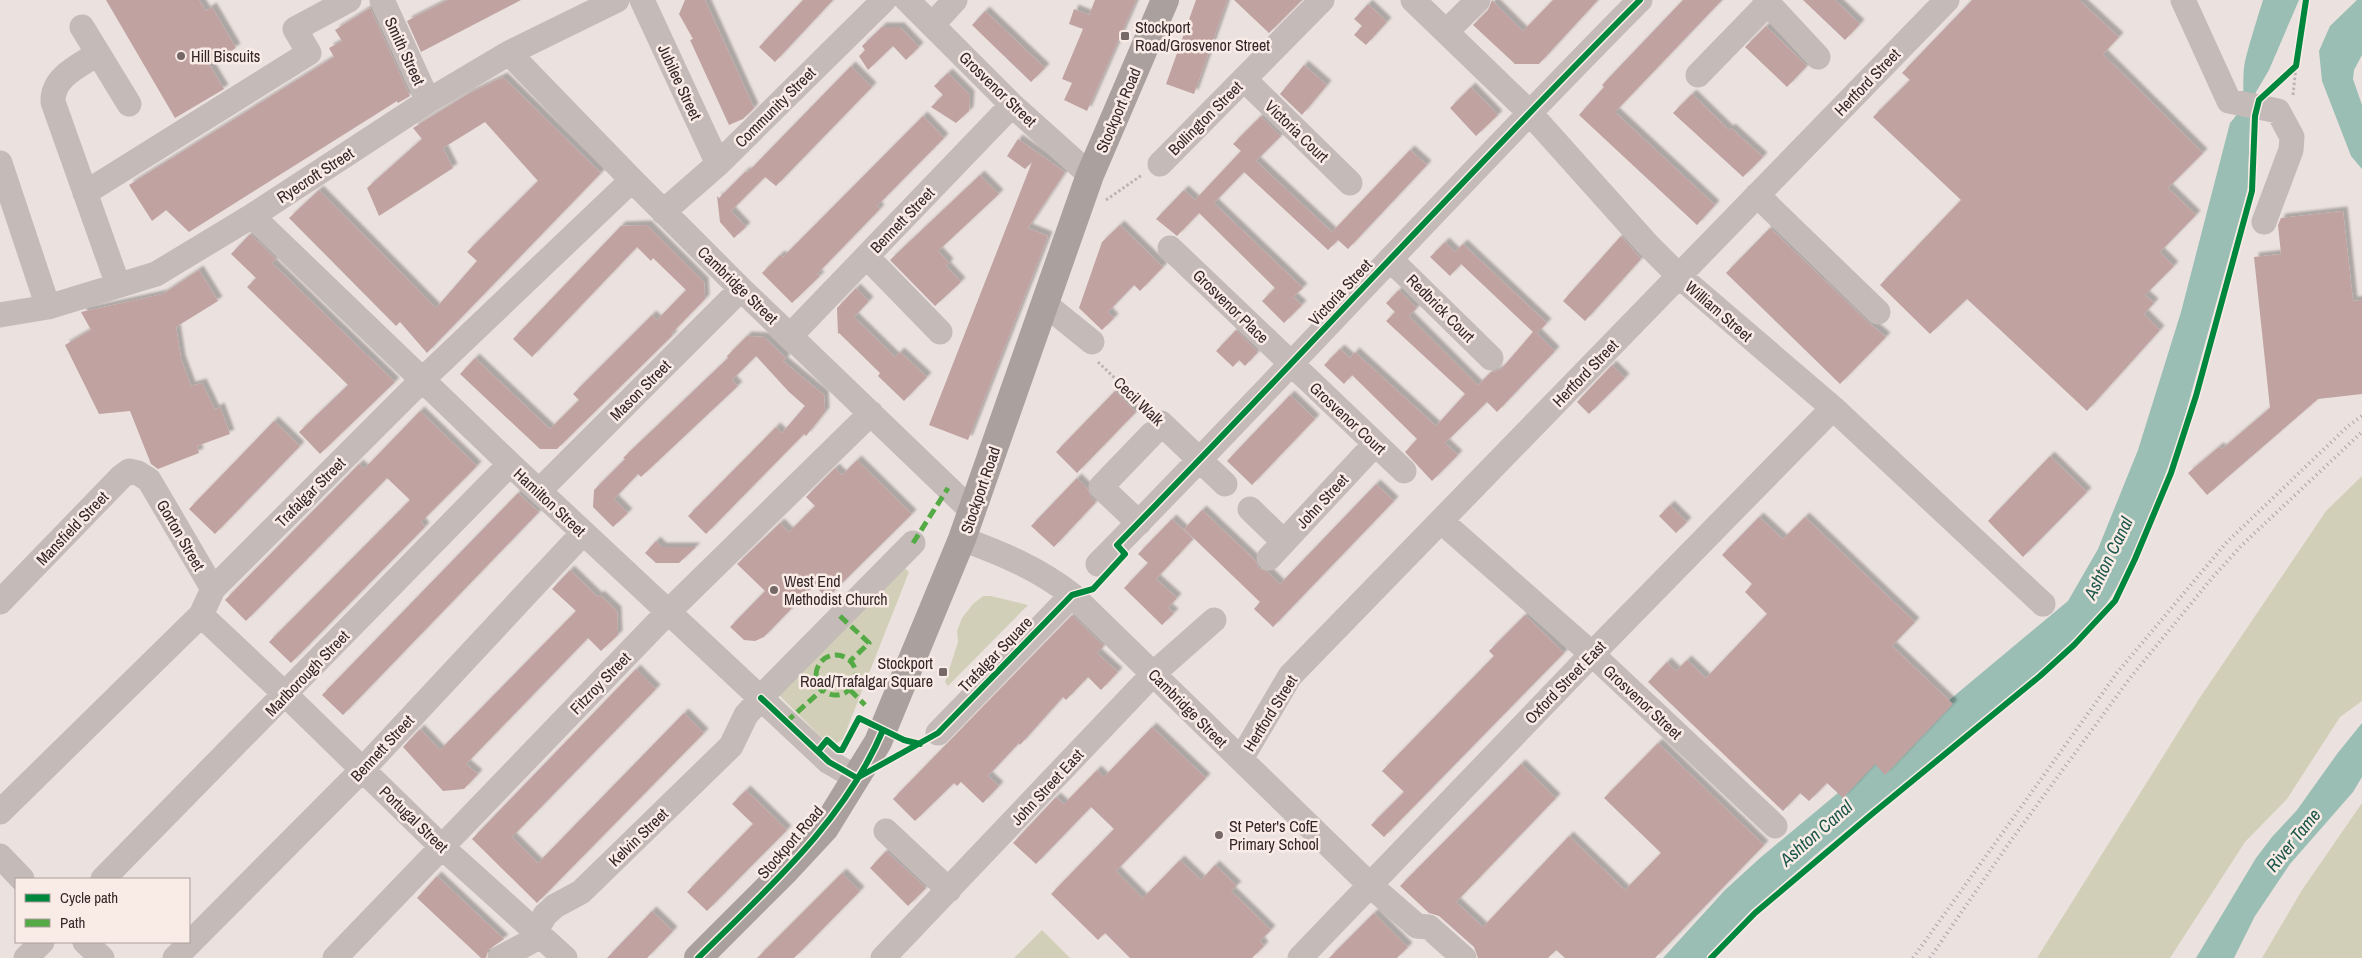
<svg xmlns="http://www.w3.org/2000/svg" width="2362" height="958" viewBox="0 0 2362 958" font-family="'Archivo Narrow',sans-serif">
	<defs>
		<filter id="shadow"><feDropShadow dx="4.5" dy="-4.5" stdDeviation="1" flood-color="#0004"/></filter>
	</defs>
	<rect width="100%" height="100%" fill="#ebe2df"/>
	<path fill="#d2cfb8" d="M2362 476V701L2340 717 2287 799 2245 842 2170 958H2037L2199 699 2326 511Z
		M902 566 909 572 843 739 831 747 777 693Z
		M983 596H991L1028 605 948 686 945 682 958 642 957 631 962 618 973 604Z
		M2362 803V958H2262L2302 890Z
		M1042 930 1070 958H1014Z"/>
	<path fill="#9abeb4" d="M2263 0H2299L2269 70 2256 92 2250 116 2248 188 2178 441 2141 537 2125 574 2105 606 2075 638 2033 677 1821 850 1751 911 1707 958H1663L1725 890 1760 858 2068 601 2098 549 2138 450 2181 312 2230 123C2251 101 2239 83 2246 57 2251 38 2257 19 2263 0Z
		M2357 0H2362V55L2354 70 2353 79 2362 105V169L2351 156 2322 81 2319 51 2330 26Z
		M2362 723V777L2353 792 2290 864 2255 916 2234 958H2196L2256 858 2272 837 2297 810 2337 754Z"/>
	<path fill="#c0a2a1" filter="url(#shadow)" d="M106 0H199L206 11 212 7 236 48 209 64 224 89 175 118Z
		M448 0H521L421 52 407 21Z
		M685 0H705L754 108 743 119 729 125 690 40 693 39 679 14Z
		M803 0H833L775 62 759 47Z
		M1095 0H1136L1087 111 1064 100 1072 83 1062 79 1083 29 1069 24 1074 9 1089 15Z
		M1196 0H1227L1194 94 1166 84Z
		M1234 0H1302L1269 33Z
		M1492 0 1523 31 1553 0H1598L1539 64H1515L1473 25 1488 10Z
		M1683 0H1722L1615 112 1715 205 1697 225 1579 115 1604 87 1602 85Z
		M1803 0H1835L1860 24 1845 40Z
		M1972 0H2079L2119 37 2103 54 2203 153 2168 188 2196 215 2160 252 2174 266 2145 295 2154 303 2144 314 2160 330 2087 411 1967 299 1930 334 1880 285 1961 200 1873 117 1910 80 1902 73Z
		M1368 4 1387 22 1366 45 1354 35 1362 26 1354 19Z
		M370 8 410 96 398 103 397 101 189 232 166 210 152 221 129 185 334 57 329 48 342 41 335 30Z
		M985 11 1045 68 1031 82 972 25Z
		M1766 26 1807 66 1787 87 1745 47Z
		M882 27H900L919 47 906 60 893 46 868 70 859 56 865 50 862 46Z
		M1304 65 1327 85 1302 115 1280 94Z
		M851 66 872 87 776 186 765 177 731 211 746 227 734 238 720 222 717 196 719 198 746 171 747 173Z
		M948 73 970 95 969 111 956 123 931 107 943 95 934 86Z
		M503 77 601 173 427 353 400 322 396 326 289 218 319 190 436 308 477 261 467 252 538 181 485 122 443 148 453 168 379 216 367 188 422 139 413 128 468 94Z
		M1471 87 1498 115 1476 136 1450 108Z
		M1692 94 1729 130 1731 128 1763 157 1743 177 1673 113Z
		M923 116 944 138 877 206 880 209 817 274 820 276 792 303 762 273 780 255 783 257Z
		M1261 116 1281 136 1256 161 1332 232 1410 150 1427 165 1348 249 1338 240 1328 250 1244 172 1214 203 1303 288 1293 297 1302 305 1284 323 1262 301 1275 288 1199 213 1177 236 1156 219 1184 190 1195 200 1241 151 1233 144Z
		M1018 139 1065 172 1028 228 1048 236 968 440 929 425 1032 162 1025 169 1007 156Z
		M980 175 999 194 938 251 949 263 946 266 961 282 935 306 890 260Z
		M2343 211 2353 301 2362 300V394L2318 399 2207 495 2188 473 2219 447 2222 449 2270 408 2254 257 2281 254 2278 225 2281 218Z
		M647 225 704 282 705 299 671 334 673 335 557 449H540L460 374 475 358 550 429 579 400 573 394 652 315 657 320 686 290 653 258 651 261 637 247 532 357 513 339 621 226Z
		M1120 225 1163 267 1140 291 1134 285 1108 312 1114 318 1102 330 1079 308 1102 242Z
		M1770 228 1868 322 1886 337 1840 384 1726 273Z
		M250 234 276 259 272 263 395 382 320 454 299 432 348 385 247 287 256 278 231 254Z
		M1621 236 1641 259 1585 321 1563 301Z
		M1445 242 1455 252 1463 244 1547 323 1537 333 1555 351 1497 412 1487 402 1445 443 1458 455 1432 481 1405 452 1417 439 1352 375 1344 384 1324 365 1340 349 1350 358 1355 352 1436 426 1465 394 1386 321 1395 312 1386 303 1399 290 1417 308 1409 316 1478 385 1491 372H1495L1502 368 1533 332 1461 264 1450 276 1430 257Z
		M199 270 218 301 176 327 181 359 191 386 202 383 215 410 220 407 230 434 197 446 199 453 158 469 151 464 130 411 99 414 65 345 91 330 81 312 163 294Z
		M856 288 869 301 854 317 895 357 900 352 927 377 904 401 878 376 880 373 839 333 838 334 837 308Z
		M1236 330 1258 352 1245 366 1239 360 1233 367 1216 351Z
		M747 336 764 337 786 358 783 361 824 395 825 412 806 436 804 434 706 534 688 516 776 427 782 433 805 406 789 392 756 356 732 380 738 386 641 477 638 474 614 499 628 513 613 527 593 507 594 490 625 459 623 458 728 358 727 356Z
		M1612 365 1625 378 1589 414 1577 402Z
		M1115 391 1136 412 1077 473 1056 452Z
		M1290 395 1315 419 1252 485 1227 461Z
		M420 411 477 466 421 522 425 527 291 663 269 642 410 500 387 478 246 621 225 600 359 464 364 469Z
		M274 421 300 446 215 534 189 509Z
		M2050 456 2087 492 2023 557 1988 521Z
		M857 460 912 514 827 598 814 585 764 637 755 641 744 640 730 627 765 591 737 564 780 523 789 532 815 506 806 497 835 468 842 475Z
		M1077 478 1087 488 1091 497 1096 502 1054 547 1031 526Z
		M1376 484 1394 501 1273 627 1254 609 1260 602 1184 529 1202 510 1255 560 1259 568 1268 572 1280 584Z
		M518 493 539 512 343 715 322 695Z
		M1670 505 1687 522 1676 533 1659 516Z
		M1759 517 1783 539 1805 517 1915 622 1892 646 1953 704 1885 775 1875 764 1843 798 1827 783 1809 801 1800 793 1783 811 1648 682 1667 662 1676 671 1687 660 1706 678 1767 614 1745 592 1752 584 1722 555Z
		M1172 519 1193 539 1156 579 1177 598 1168 608 1174 613 1162 625 1124 588 1148 563 1138 554Z
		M656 541 662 547H696L679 563H656L645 553Z
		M570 570 598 597 600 595 617 611 618 635 601 651 588 638 466 764 478 774 464 789 443 791 403 747 420 729 440 750 576 611 552 589Z
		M1072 615 1104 646 1097 653 1118 672 1101 690 1088 677 1066 700 1063 697 1020 745 1019 743 988 776 999 786 983 803 961 782 957 786 954 783 915 821 893 799Z
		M1525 615 1564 653 1384 837 1371 825 1404 792 1382 771 1494 656 1489 651Z
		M636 669 656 689 512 837 538 863 684 713 704 733 537 903 472 839Z
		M1152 727 1206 778 1116 871 1143 898 1180 860 1201 880 1215 865 1237 886 1231 891 1271 930 1260 941 1264 946 1252 958H1130L1105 933 1098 940 1051 894 1114 829 1091 807 1036 864 1013 843 1056 797 1064 804 1097 770 1104 777Z
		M1658 743 1764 845 1655 958H1565L1556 950 1548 958H1478L1474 947 1439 916 1429 913 1400 886 1521 764 1556 798 1456 902 1483 927 1569 836 1625 890 1661 853 1604 798Z
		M746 790 787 830 707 911 687 892 753 824 732 804Z
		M886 851 926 888 908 906 870 868Z
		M842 873 860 891 809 943 794 958H757Z
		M437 876 504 939 488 950 486 958H481L417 898Z
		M652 911 673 931 647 958H607Z
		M1374 913 1408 947 1397 958H1329Z"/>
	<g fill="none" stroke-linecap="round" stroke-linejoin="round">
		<path stroke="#bdb3b1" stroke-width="3" stroke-dasharray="2.5 2.5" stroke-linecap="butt" d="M2293 95 2296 66
			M1106 200 1142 175
			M1098 362 1146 408"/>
		<path stroke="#c4bab8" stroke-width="25" d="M382 0 428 101
			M642 0 718 164
			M907 0 1012 105 1090 175
			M1413 0 1529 112 1648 245 1679 276 1833 408 2043 604
			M1765 0 1818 57
			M2183 0 2229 101 2278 111 2292 137 2291 150 2264 222
			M933 24 955 0
			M82 27 129 104
			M1446 32 1478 0
			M509 53 632 180 741 289 972 511
			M97 54C79 66 52 77 53 102L118 285
			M1698 75 1768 3
			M1244 79 1350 183
			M0 163 48 307
			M1160 164 1322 0
			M85 193 309 53 295 29 349 0
			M1757 195 1878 312
			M663 212 718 164 884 0
			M252 216 510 464 829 762 857 778
			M1170 248 1404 471
			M867 257 940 332
			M1390 259 1491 358
			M1045 304 1092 342
			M0 315 48 307 156 274 252 216 428 101 509 53 617 0
			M791 335 1012 105
			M1161 423 1225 484
			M539 491 741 289
			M1250 509 1284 542
			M1441 521 1592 654 1775 826
			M1139 523 1101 487 1152 434
			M962 539C1001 553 1039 569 1072 595L1371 886 1417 926 1429 927 1464 958
			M1269 558 1375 444
			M1098 564C1282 378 1456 185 1640 0
			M0 602 121 477 129 471 138 473 149 480 213 589
			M201 615 286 695 442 847 565 958
			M938 733 1072 595
			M1241 759 1290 676 1947 0
			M0 812 201 615 213 589 423 379 632 180
			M886 831 949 890
			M0 856 22 879
			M103 879 510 464
			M85 942 102 958
			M26 958 42 942
			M175 958 363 769 583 533
			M335 958 669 611 871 413
			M500 958 530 942 545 915 555 906 581 892 731 746 746 715 769 689 913 543
			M883 958 1154 673 1214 620
			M1300 958 1592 654 1833 408"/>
		<path stroke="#aaa19e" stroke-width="28" d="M698 958 786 870 825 828 878 742 962 539 1090 175 1165 0"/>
		<path stroke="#aca4a3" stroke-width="4" stroke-dasharray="1 4" stroke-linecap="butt" d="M1913 958 2117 673 2226 543 2347 427 2362 416
			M1930 958 2007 846 2130 678 2212 578 2241 546 2362 432"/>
		<path stroke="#54aa44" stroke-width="5" stroke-dasharray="10 5" stroke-linecap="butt" d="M913 543 948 488
			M840 616 869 643 850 661
			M816 675a20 20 0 1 1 40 0a20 20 0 1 1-40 0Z
			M850 690 865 705
			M786 722 823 689"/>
		<g stroke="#f9ebe6" stroke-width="9">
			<path id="cycleway" d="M761 698 829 762 857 778
				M818 751 827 740 838 750H842L859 718 904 740 920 744
				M857 778 938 733 1072 595 1093 589 1125 554 1117 545C1293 365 1462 179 1640 0
				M698 958C767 889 844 822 883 730
				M1711 958 1755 913 1872 814 2040 676 2074 645 2115 601 2135 559 2171 473 2196 396 2252 191 2255 116 2259 100 2296 66 2306 0"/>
		</g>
		<use href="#cycleway" stroke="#00873e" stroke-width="6"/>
	</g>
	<g fill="#756867" stroke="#f9ebe6" stroke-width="2">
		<rect x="1120" y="31" width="10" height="10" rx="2.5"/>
		<circle cx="181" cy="56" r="5"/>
		<circle cx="774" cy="590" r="5"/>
		<rect x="938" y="667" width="10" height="10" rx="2.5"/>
		<circle cx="1219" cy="835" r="5"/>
	</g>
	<g text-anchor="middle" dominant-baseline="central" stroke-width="5" stroke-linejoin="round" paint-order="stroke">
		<g font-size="16" fill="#352727" stroke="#f9ebe6" text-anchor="start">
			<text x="1135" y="27">Stockport<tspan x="1135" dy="18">Road/Grosvenor Street</tspan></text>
			<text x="191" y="56">Hill Biscuits</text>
			<text x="784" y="581">West End<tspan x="784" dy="18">Methodist Church</tspan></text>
			<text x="933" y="663" text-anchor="end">Stockport<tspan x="933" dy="18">Road/Trafalgar Square</tspan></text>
			<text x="1229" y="826">St Peter's CofE<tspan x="1229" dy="18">Primary School</tspan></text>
		</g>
		<g font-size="16" fill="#352727" stroke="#f9ebe6">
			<text transform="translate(405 51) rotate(65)">Smith Street</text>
			<text transform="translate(680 82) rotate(65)">Jubilee Street</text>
			<text transform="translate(1867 82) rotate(-46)">Hertford Street</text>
			<text transform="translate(998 89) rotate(44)">Grosvenor Street</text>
			<text transform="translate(775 107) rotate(-45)">Community Street</text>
			<text transform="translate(1118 110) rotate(-67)">Stockport Road</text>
			<text transform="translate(1205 118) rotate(-45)">Bollington Street</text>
			<text transform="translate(1297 131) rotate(44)">Victoria Court</text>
			<text transform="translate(315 175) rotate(-33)">Ryecroft Street</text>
			<text transform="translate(902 220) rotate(-46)">Bennett Street</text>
			<text transform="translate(738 285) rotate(44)">Cambridge Street</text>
			<text transform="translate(1340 292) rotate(-47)">Victoria Street</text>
			<text transform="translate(1231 306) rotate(44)">Grosvenor Place</text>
			<text transform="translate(1441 308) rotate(45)">Redbrick Court</text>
			<text transform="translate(1719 311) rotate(41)">William Street</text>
			<text transform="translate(1585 373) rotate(-46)">Hertford Street</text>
			<text transform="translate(640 390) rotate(-45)">Mason Street</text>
			<text transform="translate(1139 401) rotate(44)">Cecil Walk</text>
			<text transform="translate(1348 418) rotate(43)">Grosvenor Court</text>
			<text transform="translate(980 490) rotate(-71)">Stockport Road</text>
			<text transform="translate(310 492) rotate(-45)">Trafalgar Street</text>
			<text transform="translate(1322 501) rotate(-47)">John Street</text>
			<text transform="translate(550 502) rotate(43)">Hamilton Street</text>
			<text transform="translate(72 528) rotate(-46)">Mansfield Street</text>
			<text transform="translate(181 535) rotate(60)">Gorton Street</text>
			<text transform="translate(995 654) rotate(-46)">Trafalgar Square</text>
			<text transform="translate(307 673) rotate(-46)">Marlborough Street</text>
			<text transform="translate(1565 682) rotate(-46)">Oxford Street East</text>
			<text transform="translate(600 683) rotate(-46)">Fitzroy Street</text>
			<text transform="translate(1643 702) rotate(43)">Grosvenor Street</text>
			<text transform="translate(1188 708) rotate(45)">Cambridge Street</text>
			<text transform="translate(1270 713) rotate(-58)">Hertford Street</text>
			<text transform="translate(382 748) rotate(-47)">Bennett Street</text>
			<text transform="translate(1047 787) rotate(-47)">John Street East</text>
			<text transform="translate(414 819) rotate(44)">Portugal Street</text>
			<text transform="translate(638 837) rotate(-44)">Kelvin Street</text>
			<text transform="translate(790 842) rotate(-49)">Stockport Road</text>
		</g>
		<g font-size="18" font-style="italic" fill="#1c574b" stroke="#f9ebe6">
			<text transform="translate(2108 558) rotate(-64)">Ashton Canal</text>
			<text transform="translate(1816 833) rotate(-41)">Ashton Canal</text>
			<text transform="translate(2293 840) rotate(-51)">River Tame</text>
		</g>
	</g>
	<rect x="15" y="878" width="175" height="65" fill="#f9ebe6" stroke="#ab9d9a"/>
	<rect x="25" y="894" width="25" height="8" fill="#00873e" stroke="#ab9d9a"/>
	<text x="60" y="903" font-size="15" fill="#352727">Cycle path</text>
	<rect x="25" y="919" width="25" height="8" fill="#54aa44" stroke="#ab9d9a"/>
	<text x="60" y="928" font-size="15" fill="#352727">Path</text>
</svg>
